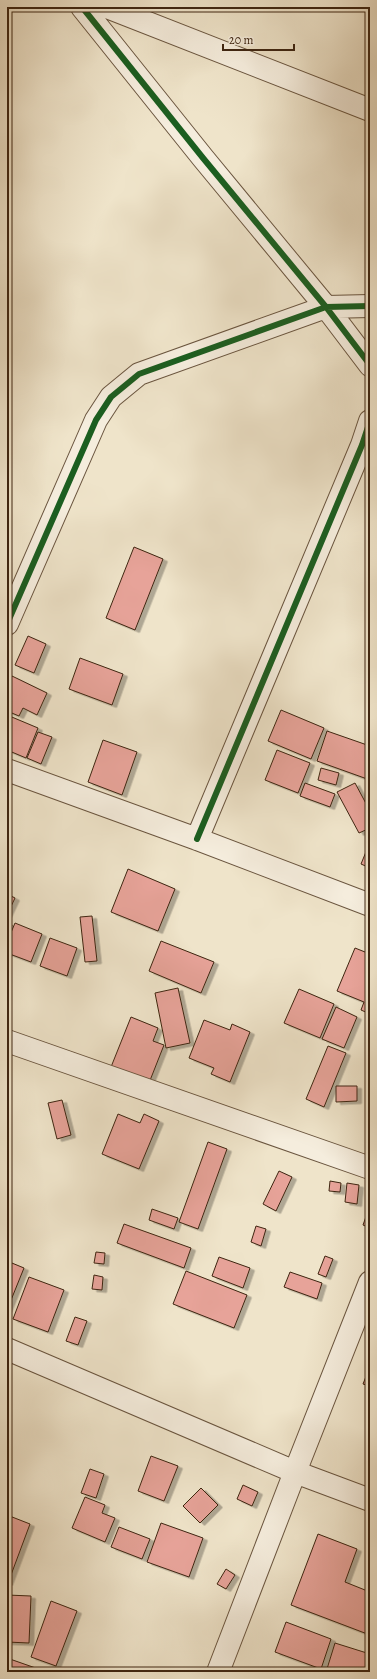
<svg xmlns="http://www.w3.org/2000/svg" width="377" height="1679" viewBox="0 0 377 1679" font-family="Alegreya,serif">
	<defs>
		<filter id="shadow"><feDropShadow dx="4.5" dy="2.5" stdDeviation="0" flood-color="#0004"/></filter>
	</defs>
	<rect width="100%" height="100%" fill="#efe4ca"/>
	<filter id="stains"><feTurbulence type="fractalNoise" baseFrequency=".005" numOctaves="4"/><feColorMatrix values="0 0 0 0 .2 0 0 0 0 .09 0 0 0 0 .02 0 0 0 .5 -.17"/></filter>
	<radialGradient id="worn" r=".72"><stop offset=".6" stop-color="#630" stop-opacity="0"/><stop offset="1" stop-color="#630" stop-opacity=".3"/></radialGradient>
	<path fill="#e7a399" stroke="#3e2511" filter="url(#shadow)" d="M134 547 163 559 135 630 106 618Z
		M28 636 46 644 34 673 15 665Z
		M80 658 123 674 112 705 69 689Z
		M12 676 47 693 37 715 23 708 19 716 7 711V687Z
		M281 710 324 728 311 759 268 741Z
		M7 715 38 728 26 758 7 750Z
		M327 731 370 746V780L317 761Z
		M38 732 52 737 41 764 27 758Z
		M103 740 137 752 122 795 88 782Z
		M277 750 310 763 298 793 265 780Z
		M321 768 339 773 336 785 318 780Z
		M305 783 335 794 330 807 300 796Z
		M355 783 370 811V828L359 833 337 792Z
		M370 842V868L361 864Z
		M128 869 175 889 158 931 111 912Z
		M7 894 15 898 7 915Z
		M92 916 97 961 85 962 80 917Z
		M7 923 12 925 7 937Z
		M15 923 42 934 31 962 7 953V942Z
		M50 938 77 948 67 976 40 966Z
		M161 941 214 962 201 993 149 971Z
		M355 948 370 954V1014L361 1010 364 1002 337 991Z
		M178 988 190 1043 166 1048 155 993Z
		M299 989 334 1004 320 1038 284 1023Z
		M336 1007 357 1017 344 1048 322 1039Z
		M131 1017 158 1028 153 1041 164 1045 149 1083 111 1067Z
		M204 1020 230 1030 232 1024 250 1032 230 1082 211 1074 214 1068 189 1058Z
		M328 1046 346 1053 324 1107 306 1099Z
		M336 1086H357V1101L336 1102Z
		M62 1100 71 1135 57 1139 48 1103Z
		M118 1114 140 1123 144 1114 159 1121 139 1169 102 1154Z
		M208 1142 227 1149 198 1229 179 1222Z
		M279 1171 292 1177 276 1211 263 1204Z
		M330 1181 341 1183 340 1192 329 1191Z
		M347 1183 359 1185 357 1204 345 1202Z
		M152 1209 178 1218 174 1229 149 1220Z
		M368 1211 370 1212V1228L363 1225Z
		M124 1224 191 1248 184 1268 117 1243Z
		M256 1226 266 1229 261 1246 251 1242Z
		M96 1252 105 1253 104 1264 94 1263Z
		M325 1256 333 1259 326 1277 318 1274Z
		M219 1257 250 1268 243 1288 212 1276Z
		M7 1261 24 1268 7 1310Z
		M186 1271 247 1295 234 1328 173 1304Z
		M290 1272 322 1283 317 1299 284 1287Z
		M94 1275 103 1277 102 1290 92 1289Z
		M29 1277 64 1290 48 1332 13 1319Z
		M75 1317 87 1321 78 1345 66 1341Z
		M367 1374 370 1375 369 1386 363 1384Z
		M151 1456 178 1466 164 1501 138 1491Z
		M90 1469 104 1474 96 1498 81 1493Z
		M243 1485 258 1492 252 1506 237 1499Z
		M201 1488 218 1505 200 1523 183 1506Z
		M85 1497 105 1505 102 1513 115 1518 105 1542 72 1528Z
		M7 1515 30 1524 8 1583 7 1582Z
		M161 1523 203 1538 189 1577 147 1562Z
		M119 1527 150 1539 142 1559 111 1547Z
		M318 1534 357 1549 345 1582 370 1592V1635L291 1605Z
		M226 1569 235 1575 226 1589 217 1584Z
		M7 1595 31 1596 29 1643 7 1642Z
		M51 1601 77 1611 56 1666 31 1657Z
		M286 1622 331 1639 321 1669 275 1652Z
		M335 1643 370 1654 365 1672H326Z
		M7 1658 47 1672H7Z"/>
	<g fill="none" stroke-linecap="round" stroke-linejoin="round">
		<g stroke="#6a553f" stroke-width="24">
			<path id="minor" d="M82 7 203 158 326 307 370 306
				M107 7 370 110
				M7 624 96 420 111 397 139 374 326 307 370 365
				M7 770 197 839 370 905
				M197 839 362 445 370 421
				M7 1041 370 1168
				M7 1349 295 1472 370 1500
				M218 1672 295 1472 370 1282"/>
		</g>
		<use href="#minor" stroke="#f5eddd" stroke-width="22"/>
		<g stroke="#f5eddd" stroke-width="8">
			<path id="cycleway" d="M82 7 203 158 326 307 370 306
				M7 624 96 420 111 397 139 374 326 307 370 365
				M197 839 362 445 370 421"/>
		</g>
		<use href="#cycleway" stroke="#1b5e20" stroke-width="6"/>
	</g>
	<rect width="377" height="1679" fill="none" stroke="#efe4ca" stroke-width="24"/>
	<rect x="8" y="8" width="361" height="1663" fill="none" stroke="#3e2511" stroke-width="2"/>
	<rect x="12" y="12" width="353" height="1655" fill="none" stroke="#3e2511"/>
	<path d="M223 44v6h71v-6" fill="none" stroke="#3e2511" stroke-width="2"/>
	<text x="229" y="44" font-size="12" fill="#3e2511" stroke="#f5eddd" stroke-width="3" paint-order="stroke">20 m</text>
	<rect width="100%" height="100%" filter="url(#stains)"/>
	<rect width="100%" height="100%" fill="url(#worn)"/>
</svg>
